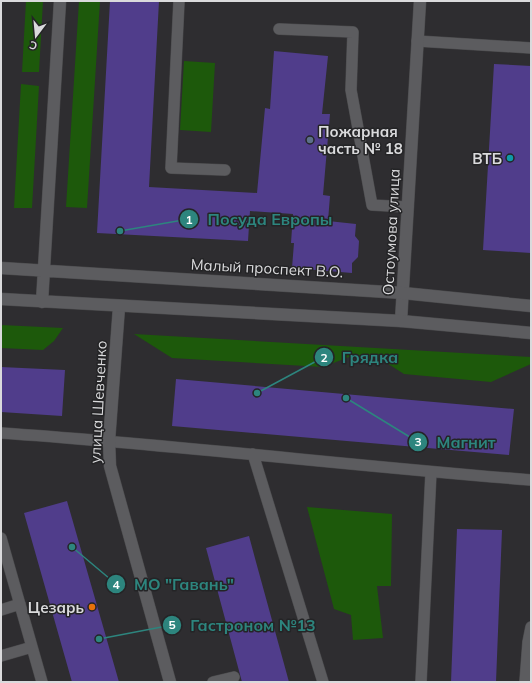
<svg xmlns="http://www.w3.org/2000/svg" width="532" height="683" viewBox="0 0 532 683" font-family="Mulish,sans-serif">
	<rect width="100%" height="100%" fill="#2e2d30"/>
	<path fill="#1d590b" d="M26 1H43L39 72H22Z
		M79 1H100L87 208 66 207Z
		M184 61 215 63 211 132 180 130Z
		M21 84 39 86 32 208H14Z
		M1 325 63 328 54 341 43 350 1 348Z
		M134 334 531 357V364L491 382 404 374 382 360 349 357 323 367 172 358Z
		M307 507 392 514 391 586H377L383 638 353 640 351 615 334 609Z"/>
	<path fill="#503d8b" d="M110 1H159L149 187 257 193 265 108 270 109 274 51 328 56 322 114H330L323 195 330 196 328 221 356 224 355 236 359 241 358 257 352 263V273L292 268 294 243H291L293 214 250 211 248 241 97 233Z
		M494 64 531 66V253L483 250Z
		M1 367 65 370 62 416 1 412Z
		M176 379 514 409 509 455 172 426Z
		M67 501 119 682H72L70 675 24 513Z
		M457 529 502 530 496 682H451Z
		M249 536 256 562 289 682H242L206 548Z"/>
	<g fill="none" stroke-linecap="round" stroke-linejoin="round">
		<g stroke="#49494b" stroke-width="12">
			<path id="lane" d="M179 1 171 168 225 170
				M279 29 353 32 351 90 372 205 408 207
				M417 41 531 48
				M1 433C178 445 354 466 531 480
				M253 454 323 682
				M1 538 42 682
				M1 610 20 604
				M1 656 32 647
				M213 682 234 677
				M421 682 431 472
				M525 682 528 642 531 627"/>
		</g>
		<g stroke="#49494b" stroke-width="13">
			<path id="street" d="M119 307 109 441 110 466 170 682
				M401 321 420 1"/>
		</g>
		<g stroke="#49494b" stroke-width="13">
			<path id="secondary" d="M1 268 403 293 531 306
				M1 299 401 321 531 333
				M42 302 60 1"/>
		</g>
		<use href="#lane" stroke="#5c5c5f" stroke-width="11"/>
		<use href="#street" stroke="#5c5c5f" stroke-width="12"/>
		<use href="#secondary" stroke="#5c5c5f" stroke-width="12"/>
	</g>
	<circle fill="#5c6f8a" stroke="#242426" stroke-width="1.5" cx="310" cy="140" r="4"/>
	<circle fill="#0f9aa8" stroke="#242426" stroke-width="1.5" cx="510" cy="158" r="4"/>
	<circle fill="#e8710a" stroke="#242426" stroke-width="1.5" cx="92" cy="607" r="4"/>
	<g text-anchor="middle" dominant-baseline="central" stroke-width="3" stroke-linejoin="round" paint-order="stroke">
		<g font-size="15" font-weight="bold" fill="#dadadc" stroke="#242426" text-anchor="end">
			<text x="318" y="131" text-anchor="start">Пожарная<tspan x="318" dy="17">часть № 18</tspan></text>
			<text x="502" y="158">ВТБ</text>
			<text x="84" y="607">Цезарь</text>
		</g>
		<g font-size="15" fill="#dadadc" stroke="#242426">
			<text transform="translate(391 232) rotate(-87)">Остоумова улица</text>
			<text transform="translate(267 268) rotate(3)">Малый проспект В.О.</text>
			<text transform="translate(98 402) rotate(-87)">улица Шевченко</text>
		</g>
	</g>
	<path fill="none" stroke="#2d857e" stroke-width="1.5" d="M120 231L189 219M257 393L324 357M346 398L418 442M72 547L116 584M99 639L172 625"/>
	<g fill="#2d857e" stroke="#242426" stroke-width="1.5">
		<circle cx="120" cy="231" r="4"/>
		<circle cx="257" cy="393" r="4"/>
		<circle cx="346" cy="398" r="4"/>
		<circle cx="72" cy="547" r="4"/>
		<circle cx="99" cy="639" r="4"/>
		<circle cx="189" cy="219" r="10"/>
		<circle cx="324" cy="357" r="10"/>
		<circle cx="418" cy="442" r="10"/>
		<circle cx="116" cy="584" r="10"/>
		<circle cx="172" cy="625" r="10"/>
	</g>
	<g font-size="12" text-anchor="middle" font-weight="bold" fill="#fff">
		<text x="189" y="224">1</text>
		<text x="324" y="362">2</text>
		<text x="418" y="446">3</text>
		<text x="116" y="589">4</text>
		<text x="172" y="629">5</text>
	</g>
	<g font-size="16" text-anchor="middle" font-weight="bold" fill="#2d857e" stroke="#242426" stroke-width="3" stroke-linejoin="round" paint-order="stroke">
		<text x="270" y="225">Посуда Европы</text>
		<text x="370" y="363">Грядка</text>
		<text x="466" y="448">Магнит</text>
		<text x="184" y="590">МО "Гавань"</text>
		<text x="253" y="631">Гастроном №13</text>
	</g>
	<rect width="532" height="683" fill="none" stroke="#dadadc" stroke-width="4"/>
	<g transform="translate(36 36) rotate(196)" stroke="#242426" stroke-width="3" paint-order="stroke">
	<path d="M0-3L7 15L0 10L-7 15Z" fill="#dadadc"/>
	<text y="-6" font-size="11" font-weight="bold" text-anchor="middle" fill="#dadadc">С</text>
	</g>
</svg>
